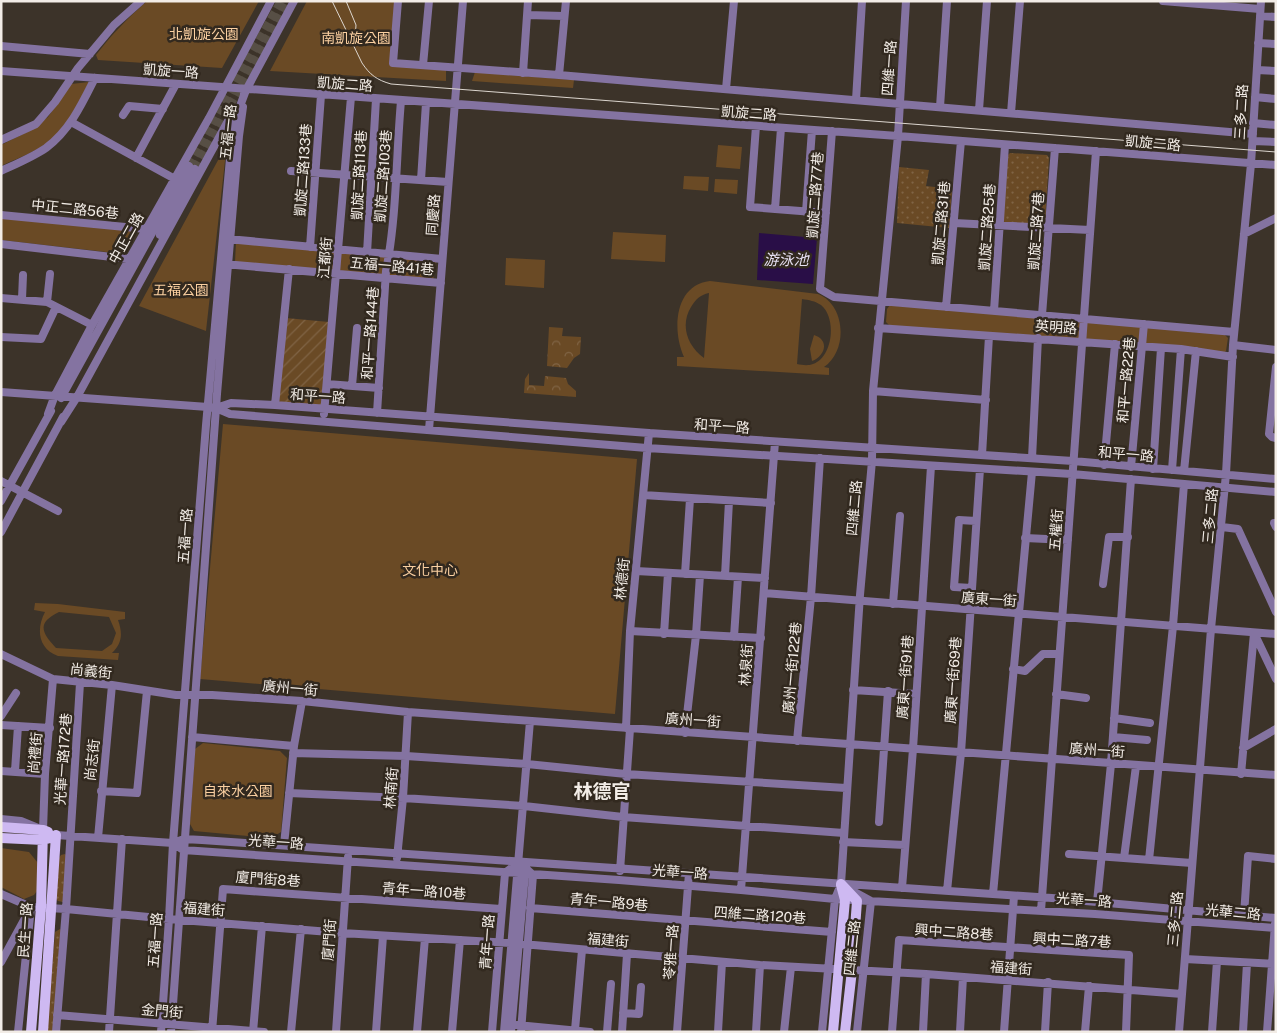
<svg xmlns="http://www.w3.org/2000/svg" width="1277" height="1033" viewBox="0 0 1277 1033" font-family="'Public Sans','Noto Sans TC',sans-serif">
	<defs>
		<pattern id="grass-dots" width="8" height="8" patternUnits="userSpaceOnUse" patternTransform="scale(1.25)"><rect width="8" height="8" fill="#6a4a25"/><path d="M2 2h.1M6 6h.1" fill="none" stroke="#806445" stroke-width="1.8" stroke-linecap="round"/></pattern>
		<pattern id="forest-crowns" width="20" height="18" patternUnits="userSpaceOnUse" patternTransform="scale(1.25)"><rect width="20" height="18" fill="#6a4a25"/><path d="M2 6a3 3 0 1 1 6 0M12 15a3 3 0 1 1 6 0" fill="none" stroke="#806445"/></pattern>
		<pattern id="garden-furrows" width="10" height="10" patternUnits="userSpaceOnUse" patternTransform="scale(1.25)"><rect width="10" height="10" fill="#6a4a25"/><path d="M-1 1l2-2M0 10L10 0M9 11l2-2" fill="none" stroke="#806445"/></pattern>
	</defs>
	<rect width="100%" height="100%" fill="#3c3329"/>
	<path fill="url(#grass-dots)" d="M1010 153 1047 155 1049 158 1045 222 1041 224 1005 223 1003 220 1007 156Z
		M899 167 929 170 926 186 952 189 949 228 897 223Z
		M65 854 67 856 63 902 58 901 56 899 59 858 61 855Z
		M60 929 62 931 53 1032H46L55 935V932Z"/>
	<path fill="url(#forest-crowns)" d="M549 327 563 328 562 336 581 337 580 354 574 358 567 368 547 366Z
		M529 373V385L544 386 545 376 566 378 568 384 576 391V397L524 393 525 379Z"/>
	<path fill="#6a4a25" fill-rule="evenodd" d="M147 1H259L222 68 98 60 96 55C111 35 128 18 147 1Z
		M307 1H398L391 66 446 70V81L270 71Z
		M475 72 574 80 573 88 472 81Z
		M89 82C78 104 66 131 44 145 31 154 15 159 1 166V145L27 132 48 117 71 84Z
		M718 145 742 147 740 169 716 167Z
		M223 151 226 152 206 331 139 306Z
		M684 176 709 177 708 191 683 189Z
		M715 179 738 180 737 194 714 192Z
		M1 216 135 230 124 254 1 240Z
		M613 232 666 235 665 262 611 259Z
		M236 242 436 260 433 281 235 262Z
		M506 258 545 260 544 288 505 285Z
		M710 281 818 294C846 305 848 351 824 367L829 368V375L677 366V357H684C672 331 674 285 710 281ZM709 293 704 358C687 346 680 325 691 307 696 299 700 295 709 293ZM802 299C809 300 815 301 821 305 837 318 833 357 813 364 808 366 802 365 797 364Z
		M890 305 1224 334 1228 338 1226 351 1222 354 890 326 886 322 887 309Z
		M814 335C830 340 825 356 812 361L810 349Z
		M223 424 637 459 615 714 200 679Z
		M35 603 58 604 125 612V619L118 620C123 634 122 643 112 653H119L118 660 58 656C38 649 36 629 45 612L34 610ZM59 612 109 617 116 633 112 644 102 651 56 648C42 633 36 623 59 612Z
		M203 743 280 751 287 758 281 832 271 838 194 831 190 824 195 749Z
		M1 848 29 852 38 863 37 891 34 895 24 899 1 887Z"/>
	<path fill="url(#garden-furrows)" d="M286 318 329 322 322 406 277 402Z"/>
	<path fill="#290e47" d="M759 233 817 238 813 284 757 280Z"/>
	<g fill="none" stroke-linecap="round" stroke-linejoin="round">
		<path stroke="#574f45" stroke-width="8" stroke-dasharray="8 4" stroke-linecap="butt" d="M189 166 281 1
			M195 169 288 1"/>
		<path stroke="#8473a1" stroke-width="8" d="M398 1 393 63 559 75 1253 134
			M1163 1 1260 9
			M527 15 564 16
			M1260 16 1276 17
			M1258 43 1276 44
			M1 46 90 54
			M423 65 429 1
			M1257 70 1276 71
			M1 71 898 136 1276 165
			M523 73 528 1
			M559 75 566 1
			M726 89 734 1
			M244 94 294 1
			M1255 97 1276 99
			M856 100 862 1
			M940 107 947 1
			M979 110 987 1
			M1011 113 1020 1
			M123 115 129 106 163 109
			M71 122 175 179
			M1253 123 1276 125
			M756 126 750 207 826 213
			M832 131 820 289 834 297 1234 332
			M1 140 36 124 55 102 78 68 114 25 141 1
			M1253 141 1276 142
			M136 158 176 84
			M1 171C16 164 33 157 46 148 70 130 82 104 95 78
			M291 171 448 182
			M421 180 426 103
			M775 209 781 128
			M806 212 812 130
			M1 215 146 229
			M954 223 1090 230
			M1244 234 1276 218
			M160 235 195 169
			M228 239 442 259
			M1 244 129 259
			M310 247 321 95
			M367 253 376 99
			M224 264 441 283
			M1 298 47 302 92 325
			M22 299 23 275
			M47 302 50 274
			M946 307 961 141
			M994 311 1005 145
			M1042 315 1055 148
			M878 328 1181 349 1233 357
			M1 337 41 339 56 307
			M1233 345 1276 350
			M1276 367 1269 434 1272 437 1276 438
			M327 384 379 388
			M352 386 357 328
			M873 391 986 400
			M1 392 208 407 216 408 230 414 647 448 1072 474 1276 492
			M61 398 189 166
			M275 405 289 269
			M216 408 231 403 275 405 649 433 1073 461 1276 479
			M377 413 386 271C397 215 396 157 401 101
			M48 414 55 395 92 325 209 118 271 1
			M324 414 351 97
			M61 422 77 397 234 110
			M429 430 463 1
			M982 455 989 336
			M1032 458 1038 338
			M1104 465 1115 344
			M1131 467 1144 324
			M1153 469 1161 348
			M1172 470 1181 349
			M1184 471 1196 351
			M1 481 58 511
			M643 495 771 503
			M1 501 51 411
			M1276 523H1274L1276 527
			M1222 527 1238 529 1276 612
			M1 532 63 417
			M1025 538 1068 540
			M636 571 765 578
			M685 574 690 499
			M725 576 729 501
			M1103 584 1109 537H1128
			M972 588 954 587 959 520 976 521
			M764 593 1276 634
			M893 604 900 516
			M630 631 761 638
			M664 634 668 573
			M1255 635 1276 679
			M734 637 738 577
			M1 654 53 679 112 685 176 695H212L302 701 408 712 1276 775
			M1013 669 1025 671 1043 654H1059
			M853 690 916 694
			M1056 694 1086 698
			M1 716 16 693
			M1114 718 1150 723
			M1 725 50 728
			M626 728 630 631 649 433
			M685 733 696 635 700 575
			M192 737 294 746
			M1113 737 1147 740
			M797 741 811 597 820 458
			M1243 748 1276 729
			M293 753 406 756 527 764 626 774 846 788
			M1 771 45 774
			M15 771 18 726
			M1241 774 1254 633
			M101 791 137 793 147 691
			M289 793 403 798 524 806 623 817 844 833
			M1 819 21 821 43 830 45 774 53 679
			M879 822 888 691
			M56 835 173 843 184 839 202 840 1052 898 1276 918
			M98 838 112 685
			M843 842 905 845
			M173 843 183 850 619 880 741 890 835 899 1095 914 1276 928
			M284 845 294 746 302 701
			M1069 854 1192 863
			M397 858 403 798 408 712
			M1124 858 1136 766
			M1149 860 1173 626 1184 484
			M519 862 533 875 521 1032
			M620 871 630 729
			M902 888 913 749 931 466
			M849 889 871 901 857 1032
			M741 890 775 442
			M947 891 961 753 980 469
			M1 894 31 907 66 909 169 919 342 933 511 943 760 965 926 974 1182 994
			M993 894 1032 472
			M1097 902 1111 764 1131 479
			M530 908 832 932
			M1041 911 1096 151
			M1244 915 1248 856 1276 859
			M1185 959 1275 964
			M1 962 29 911
			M623 1013 639 1014 641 987
			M57 1015 264 1032
			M517 1025 590 1032
			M575 1030 582 950
			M18 1032 31 907
			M56 1032 66 909 80 683
			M109 1032 122 839
			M161 1032 169 919 173 843 206 425 233 125 246 90
			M171 1032 217 394 239 136 243 107
			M212 1032 223 889 501 909
			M253 1032 262 926
			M291 1032 301 929
			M336 1032 348 857
			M376 1032 383 936
			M417 1032 425 938
			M452 1032 460 940
			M492 1032 505 873 519 862
			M504 1032 530 721
			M511 1032 525 874 523 870
			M607 1032 611 984
			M622 1032 627 954
			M677 1032 689 873
			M718 1032 722 962
			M756 1032 760 965
			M784 1032 791 967
			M822 1032 835 899 841 884 860 595 872 461 873 391 898 136 906 1
			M892 1032 899 940 1129 955 1126 1032
			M923 1032 926 974
			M960 1032 963 977
			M1004 1032 1014 896
			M1045 1032 1048 982
			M1085 1032 1089 986
			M1179 1032 1211 629 1226 474 1233 345 1251 164 1261 1
			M1212 1032 1217 961
			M1243 1032 1247 963
			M1267 1032 1275 924"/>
		<path stroke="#ceb9f2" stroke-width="10" d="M1 827 43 830 48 832
			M1 838 43 840 50 838
			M841 884 857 901 852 970 845 1032
			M31 1032 41 907 43 830
			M43 1032 56 835
			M833 1032 845 900 841 885"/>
		<path stroke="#dcd6cf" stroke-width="1" d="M332 1 362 63C370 75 377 80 391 84L1276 152
			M346 1 356 25 355 41"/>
	</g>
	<g text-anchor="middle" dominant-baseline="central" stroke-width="5" stroke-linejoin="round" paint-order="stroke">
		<g font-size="14" fill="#fbd0a1" stroke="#32291f">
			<text x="204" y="34">北凱旋公園</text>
			<text x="356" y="38">南凱旋公園</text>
			<text x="181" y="290">五福公園</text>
			<text x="430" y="570">文化中心</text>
			<text x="238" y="791">自來水公園</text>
		</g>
		<g font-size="14" fill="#f2ece6" stroke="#32291f">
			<text transform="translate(889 68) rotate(-86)">四維一路</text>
			<text transform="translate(171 71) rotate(4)">凱旋一路</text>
			<text transform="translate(345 84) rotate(4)">凱旋二路</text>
			<text transform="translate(1241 112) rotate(-87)">三多二路</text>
			<text transform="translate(749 113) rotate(4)">凱旋二路</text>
			<text transform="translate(228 132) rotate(-84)">五福一路</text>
			<text transform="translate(1153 143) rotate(5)">凱旋二路</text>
			<text transform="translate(303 170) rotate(-86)">凱旋二路133巷</text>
			<text transform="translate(359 175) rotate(-87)">凱旋二路113巷</text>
			<text transform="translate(383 176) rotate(-86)">凱旋二路103巷</text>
			<text transform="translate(815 195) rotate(-86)">凱旋二路77巷</text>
			<text transform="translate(75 209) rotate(6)">中正二路56巷</text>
			<text transform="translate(433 215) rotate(-86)">同慶路</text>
			<text transform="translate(941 223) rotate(-85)">凱旋二路31巷</text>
			<text transform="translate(987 227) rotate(-86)">凱旋二路25巷</text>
			<text transform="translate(1036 231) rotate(-86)">凱旋二路7巷</text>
			<text transform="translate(126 238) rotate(-61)">中正二路</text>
			<text transform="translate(325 258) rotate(-85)">江都街</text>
			<text transform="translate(392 266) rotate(5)">五福一路41巷</text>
			<text transform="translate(1056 327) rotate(4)">英明路</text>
			<text transform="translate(370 333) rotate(-86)">和平一路144巷</text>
			<text transform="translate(1126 380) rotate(-85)">和平一路22巷</text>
			<text transform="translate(318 396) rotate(4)">和平一路</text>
			<text transform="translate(722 426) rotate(4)">和平一路</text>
			<text transform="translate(1126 454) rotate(5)">和平一路</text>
			<text transform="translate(854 508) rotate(-85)">四維二路</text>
			<text transform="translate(1210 516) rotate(-85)">三多二路</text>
			<text transform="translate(1056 530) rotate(-86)">五權街</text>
			<text transform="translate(185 536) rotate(-86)">五福一路</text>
			<text transform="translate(622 579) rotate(-84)">林德街</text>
			<text transform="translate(989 599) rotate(4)">廣東一街</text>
			<text transform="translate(746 665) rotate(-86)">林泉街</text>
			<text transform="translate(792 668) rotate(-85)">廣州一街122巷</text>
			<text transform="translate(91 671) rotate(6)">尚義街</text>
			<text transform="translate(905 677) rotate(-86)">廣東一街91巷</text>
			<text transform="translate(953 680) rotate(-86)">廣東一街69巷</text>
			<text transform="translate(290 688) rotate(5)">廣州一街</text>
			<text transform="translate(693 720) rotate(4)">廣州一街</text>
			<text transform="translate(1097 750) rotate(4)">廣州一街</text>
			<text transform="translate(35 753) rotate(-85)">尚禮街</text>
			<text transform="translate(63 759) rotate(-86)">光華一路172巷</text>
			<text transform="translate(92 760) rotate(-84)">尚志街</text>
			<text transform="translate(391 788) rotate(-85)">林南街</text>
			<text transform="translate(276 842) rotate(4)">光華一路</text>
			<text transform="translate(680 872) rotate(4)">光華一路</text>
			<text transform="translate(268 879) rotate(4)">廈門街8巷</text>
			<text transform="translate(424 891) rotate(4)">青年一路10巷</text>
			<text transform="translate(1084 900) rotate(4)">光華一路</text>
			<text transform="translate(609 902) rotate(5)">青年一路9巷</text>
			<text transform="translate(204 909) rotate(4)">福建街</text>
			<text transform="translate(1233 912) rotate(5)">光華二路</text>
			<text transform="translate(760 915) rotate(4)">四維二路120巷</text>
			<text transform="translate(1175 919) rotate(-85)">三多二路</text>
			<text transform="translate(25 930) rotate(-86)">民生一路</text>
			<text transform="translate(954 932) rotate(4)">興中二路8巷</text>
			<text transform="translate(155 940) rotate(-86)">五福一路</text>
			<text transform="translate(329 940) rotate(-86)">廈門街</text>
			<text transform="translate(608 940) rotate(5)">福建街</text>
			<text transform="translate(1072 940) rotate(3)">興中二路7巷</text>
			<text transform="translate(487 942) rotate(-86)">青年一路</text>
			<text transform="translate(852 948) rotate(-84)">四維二路</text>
			<text transform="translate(671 952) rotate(-86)">苓雅一路</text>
			<text transform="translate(1011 968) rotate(4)">福建街</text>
			<text transform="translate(162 1011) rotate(5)">金門街</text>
		</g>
		<g font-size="15" font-style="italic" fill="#e7e0f3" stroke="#32291f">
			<text x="786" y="259">游泳池</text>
		</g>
		<g font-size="19" font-weight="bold" fill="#f2ece6" stroke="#32291f">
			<text x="602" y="791">林德官</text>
		</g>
	</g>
	<rect width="1277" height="1033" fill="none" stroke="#f2ece6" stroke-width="5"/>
</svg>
